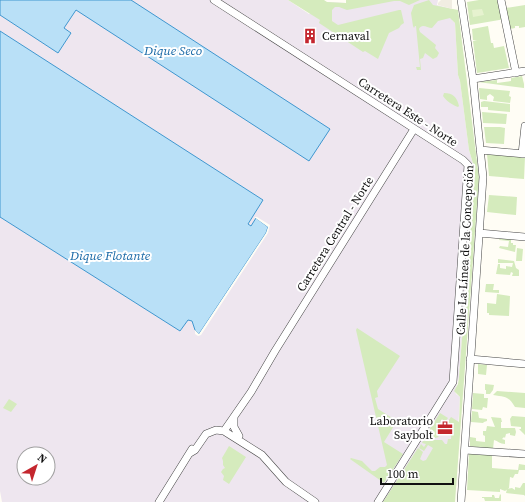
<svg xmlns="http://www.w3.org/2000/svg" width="525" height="502" viewBox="0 0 525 502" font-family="'Source Serif 4',serif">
	<rect width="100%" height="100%" fill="#fffdf5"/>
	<path fill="#eee6ef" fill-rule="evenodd" d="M72 0H288L309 14 327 2 346 3V0H438L437 5 452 9V20L455 23 458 75 460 81 469 150 475 170 459 377 455 391 456 394 460 397 457 446 403 502H2L0 491V217L180 331 188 320 192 321 195 330 256 219 251 226 248 224 263 200 0 31V15L58 53 71 33 64 28 76 10ZM24 454H48V478H24Z"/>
	<path fill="#d5ebbd" d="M288 0H324L327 2 346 3V0H420L409 5 400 1H394L347 10 339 7H335L332 10V21L338 25 399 10H401L404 23 401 25 399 28 389 33 378 59 365 51 363 52 319 23 320 20Z
		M429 0 433 5 458 10 479 178 455 502H383L418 448 423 452 420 459 423 461 426 460 433 448 428 445 424 451 419 448 421 444 424 447 426 444 422 443 425 436 432 440H442L445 444H447L448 439H451L452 425 446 424 451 417 459 422 460 397 454 391 458 384 459 377 475 170 469 150 460 81 458 75 455 23 450 18 438 21 432 28C427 28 422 23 419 29L420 32 436 45 435 48 439 53 437 57 433 59 425 53 423 58 420 59 421 70H417L416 67H420L416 26H415L414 28 413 26 411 13 414 5Z
		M479 0H501L505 19 470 25 467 2Z
		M525 5V27L519 28V26H515V28L510 29 506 8Z
		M488 26 491 43H493L494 48 504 46 509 68 477 73 473 41 477 40H473L472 29Z
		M522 76 524 84V88L478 82 497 80V83L511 81V78Z
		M479 88 510 91 509 96 511 97 510 103 493 101 494 97 490 94 487 96V100L480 99Z
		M444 93C453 93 457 97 459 106L458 107C453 105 446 101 443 96Z
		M484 101 510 104V112L488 110V107H481V102Z
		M482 112 507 114 506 124 483 123Z
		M484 127H500L505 128 504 144 486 143Z
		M487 154 525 157 524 179 489 176Z
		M489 195 517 197 516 215 487 212Z
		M500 238 511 239V243H513V245H516L515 252 499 248 500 246 508 247 509 241 499 240Z
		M517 248 523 249 522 261H516Z
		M498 259 514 261 516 268 519 270V276H512L513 273 511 272 510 275 496 274 498 264H500V268L506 269V266L512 267 513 263H498Z
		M486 284H494L493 290H499V293L485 292Z
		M497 294 510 296 509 316 489 315V313H487V303L496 304Z
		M357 328 400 356 377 391 378 397 375 398 378 409 397 421 384 442 403 454 384 483 350 459 351 458 362 461 372 471H375L380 467H385L387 465 356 330Z
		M478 364 487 365 486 375 478 374Z
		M485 384 494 385 493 390 490 394H486V390H485Z
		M497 391 525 393V408L515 407C508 396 506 397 493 395Z
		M473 393 484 394V398H488L487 408 483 407 482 410 472 409Z
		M9 399 17 404 11 412 3 408Z
		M472 411 478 412 479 418 487 419V421L484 422 483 423 471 422Z
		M440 413 448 418 445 422 442 419 438 425 439 426 436 431 438 432 437 435 439 437 435 438 427 433Z
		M512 416 525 417V435L519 429H521V427L511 426 510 419Z
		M491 417 501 418 502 422H501V428H515L516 432 515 436 510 435V433L506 434 505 438 504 437 502 439 505 440V444C500 444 498 441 494 440L493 449 470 446V437L476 438V441L485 442V436L483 435V431H486L487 426 495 427Z
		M229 446 246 457 229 484 223 480 224 476 221 472 223 469 225 468 223 465V461L222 458Z
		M469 454 492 455V468L518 470 519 464 525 465V470H519L518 474H515L513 478 510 477 509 488 505 491 500 489V492L467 490Z
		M523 483H525V496L524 495 506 493 507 489 512 488 515 490V487L520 488Z
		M500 494 501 495V501H485L484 498H482V497H492V495H494L495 498H499Z"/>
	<path fill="#e6f2cf" d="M482 9 484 15 473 17 472 10Z"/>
	<path fill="#f1ede2" d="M441 0H452V9L438 5V3Z"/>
	<path fill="#b9e0f7" stroke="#3f96cf" d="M0 0H131L330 129 309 161 76 10 64 28 71 33 58 53 0 15Z
		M0 31 263 200 248 224 251 226 256 218 268 227 266 233 199 334 195 330 192 321 188 320 180 331 0 217Z"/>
	<path fill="#fffdf5" d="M254 217H257L270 225 268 233 201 335 198 336 195 334V330L199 334 266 233 268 227Z"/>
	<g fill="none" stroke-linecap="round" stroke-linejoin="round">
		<g stroke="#444" stroke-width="8">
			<path id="minor" d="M214 0 463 160 468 165 453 382 378 502
				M501 0 516 73
				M473 79 525 71
				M480 150 525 154
				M522 154 525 126
				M479 233 525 237
				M470 359 525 364
				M234 418V427L239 436
				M224 431 251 392 275 351 414 129
				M465 450 525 454
				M190 453 195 450 206 434 216 430 224 431 262 455 286 482 315 502
				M159 502 192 449
				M461 502 483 177 473 79 461 0"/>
		</g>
		<use href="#minor" stroke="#fff" stroke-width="7"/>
	</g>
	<defs>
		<g id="building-bare" transform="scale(1.2)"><path d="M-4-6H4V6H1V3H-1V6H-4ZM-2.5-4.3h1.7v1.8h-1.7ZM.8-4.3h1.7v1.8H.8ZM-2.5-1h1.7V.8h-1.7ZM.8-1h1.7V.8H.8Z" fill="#c4262e" stroke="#fff" stroke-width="2.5" paint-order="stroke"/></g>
		<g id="office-bare" transform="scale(1.2)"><path d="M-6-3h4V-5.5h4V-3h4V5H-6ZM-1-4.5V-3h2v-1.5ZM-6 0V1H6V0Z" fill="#c4262e" stroke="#fff" stroke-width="2.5" paint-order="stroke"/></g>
	</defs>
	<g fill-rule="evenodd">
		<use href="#building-bare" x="310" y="36"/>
		<use href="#office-bare" x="445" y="428"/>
	</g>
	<g text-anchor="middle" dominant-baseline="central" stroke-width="4" stroke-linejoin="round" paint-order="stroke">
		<g font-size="12" fill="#111" stroke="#fff" text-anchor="start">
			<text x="322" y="36">Cernaval</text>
			<text x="433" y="421" text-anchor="end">Laboratorio<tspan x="433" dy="14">Saybolt</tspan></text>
		</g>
		<g font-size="12" fill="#111" stroke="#fff">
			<text transform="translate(408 112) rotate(33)">Carretera Este - Norte</text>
			<text transform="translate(335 234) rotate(-58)">Carretera Central - Norte</text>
			<text transform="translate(465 250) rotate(-87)">Calle La Línea de la Concepción</text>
		</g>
		<g font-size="13" font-style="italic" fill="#1768a6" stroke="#fff">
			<text x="173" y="50">Dique Seco</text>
			<text x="110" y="255">Dique Flotante</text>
		</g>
	</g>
	<g transform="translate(36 466) rotate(39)"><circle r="19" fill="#ffffff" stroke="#a0a0a0"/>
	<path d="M0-3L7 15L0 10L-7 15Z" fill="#c4262e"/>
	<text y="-6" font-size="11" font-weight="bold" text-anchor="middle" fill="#111111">N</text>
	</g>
	<path d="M381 478v6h72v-6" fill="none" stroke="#111111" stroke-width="2"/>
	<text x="387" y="478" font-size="12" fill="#111111" stroke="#ffffff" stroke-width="3" paint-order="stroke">100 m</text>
</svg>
